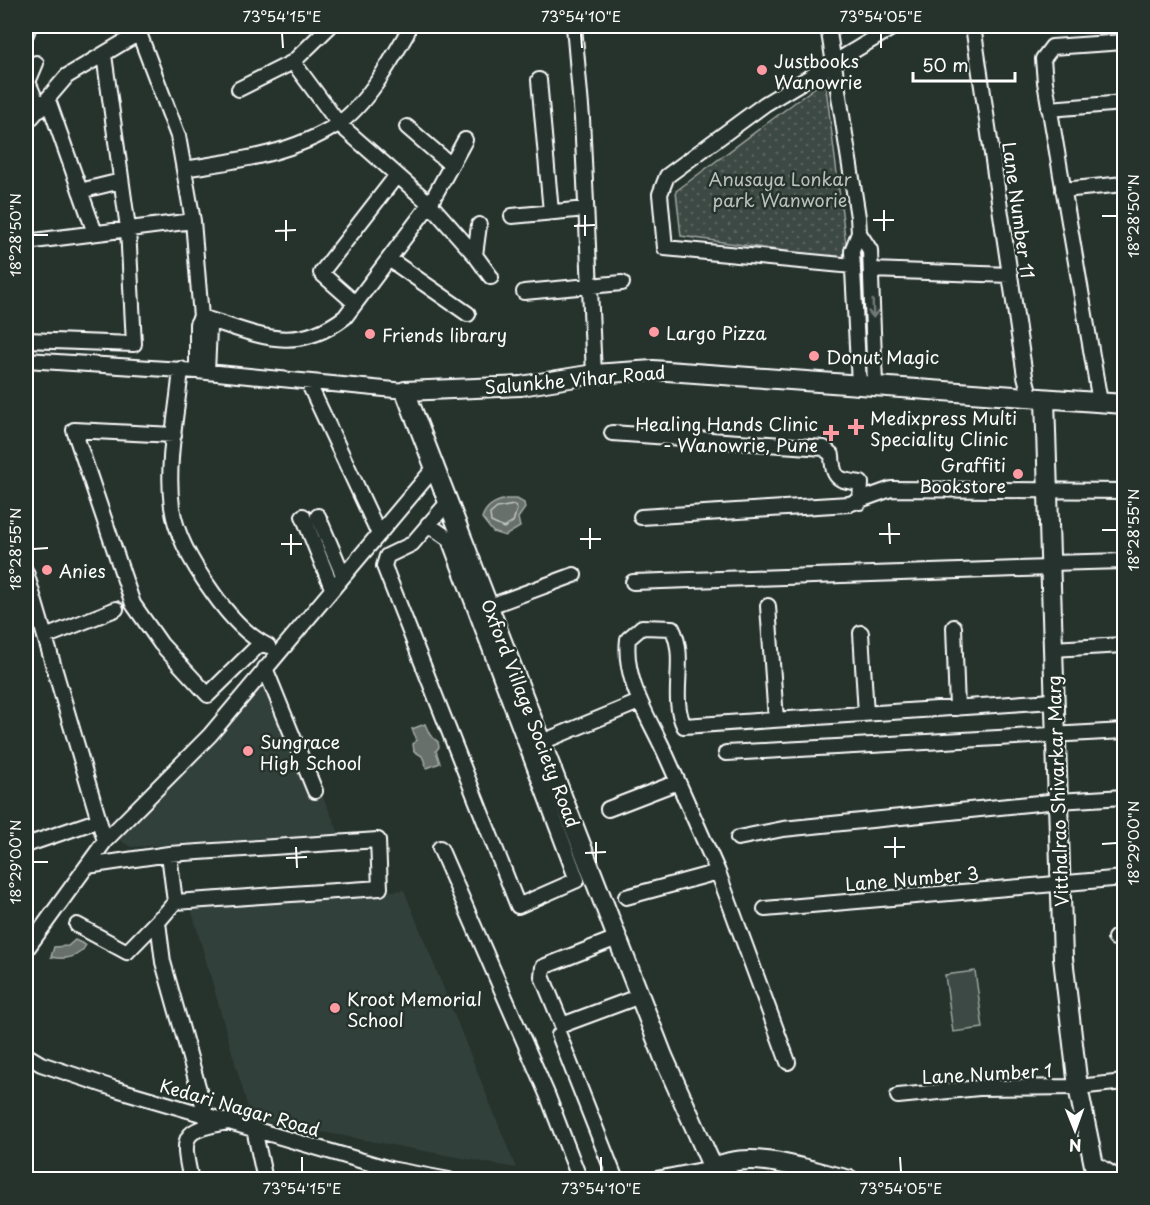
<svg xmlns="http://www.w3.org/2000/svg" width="1150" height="1205" viewBox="0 0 1150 1205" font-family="'Playpen Sans',sans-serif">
	<defs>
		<pattern id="park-dots" width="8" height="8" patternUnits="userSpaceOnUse" patternTransform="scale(1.5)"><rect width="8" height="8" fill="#3e4944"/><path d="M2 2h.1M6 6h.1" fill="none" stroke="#5b6460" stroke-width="1.8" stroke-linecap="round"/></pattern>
	</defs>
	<rect width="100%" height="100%" fill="#26332d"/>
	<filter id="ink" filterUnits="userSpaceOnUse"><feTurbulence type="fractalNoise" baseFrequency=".0167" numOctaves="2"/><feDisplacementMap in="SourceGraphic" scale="12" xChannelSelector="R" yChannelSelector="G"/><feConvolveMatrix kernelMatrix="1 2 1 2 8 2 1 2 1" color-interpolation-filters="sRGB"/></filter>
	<g filter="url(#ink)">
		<path fill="#333f3a" d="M267 672 339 833 131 847 124 843 119 838 122 831Z
			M404 890 516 1168 268 1122 256 1117 248 1108 191 908Z"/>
		<path fill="#3e4944" stroke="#9ea4a2" stroke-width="1.5" d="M975 971 983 1028 953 1032 945 975Z"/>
		<path fill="url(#park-dots)" stroke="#9ea4a2" stroke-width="1.5" d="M825 80 848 260 681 236 676 191Z"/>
		<path fill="#67706c" stroke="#a4a9a7" stroke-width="1.5" d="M506 499H517L524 503 525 508 518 518 520 527 505 536 493 532 482 518C486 506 494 502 506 499Z
			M425 724 430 735 438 742 439 747 436 751 440 763 427 768 422 756 414 751 413 744 417 740 412 729Z
			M75 940 86 945C79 958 64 960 51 957L54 947 68 946Z"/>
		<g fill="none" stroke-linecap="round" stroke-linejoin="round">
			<path stroke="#c2c6c4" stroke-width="1.5" d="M514 505 517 509 513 522 504 528 491 522 490 514 497 508Z"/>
			<g stroke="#fff" stroke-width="18">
				<path id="minor" d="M132 26 139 33 178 136 193 221 201 317 209 328 207 372
					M574 26 582 118 594 374
					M828 26 858 217 859 233 852 251 859 384
					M973 26 1025 376 1031 399
					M26 34 29 26
					M293 62 339 124 430 204 475 255
					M36 63 28 82 40 110
					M539 80 551 212
					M239 89 293 62 330 26
					M48 100 95 233
					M1049 109 1124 103
					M26 124 67 76 139 33
					M407 127 451 165
					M184 169C235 161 293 154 338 124 366 105 390 63 407 33V26
					M1063 190 1124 184
					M80 191 121 181
					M512 216 586 209
					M479 225 475 255 491 277
					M859 233 870 250 875 385
					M26 242 193 221
					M389 259 468 314
					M853 266 665 248 660 194 667 176 765 104 895 26
					M871 270 1010 275
					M524 292 622 283
					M355 303 321 273 397 175
					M201 317C257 334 294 356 345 317L430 204 465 140
					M26 340 134 344 128 228 104 55
					M26 360 197 371 405 391
					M181 369C177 414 166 462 172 507 176 537 195 568 213 593 227 613 246 635 268 646
					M197 371V324L201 317
					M308 382 379 534
					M1100 402 1045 82 1043 59 1052 47 1124 42
					M612 433 824 448 832 455C833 480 838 480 861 483L860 502
					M174 435 74 430 133 604 161 644 208 695 261 643
					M303 516 332 588
					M318 516 343 575
					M641 517 849 504 891 489 1124 491
					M428 524 449 539 577 880 518 906 384 566 387 556 412 544 449 501
					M1050 563 1124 561
					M26 572 105 841
					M633 582 1050 568
					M490 606 574 575
					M768 606 776 720
					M954 627 957 708
					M861 633 866 714
					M45 637 116 609
					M1052 649 1124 645
					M265 668 315 791
					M542 742 639 702
					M726 753 1124 731
					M608 809 678 782
					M738 838 783 829 1058 801 1124 797
					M26 845 99 820
					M440 848 547 1094 580 1180
					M169 854 175 902
					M87 866 169 854 378 840 380 888 175 902 158 922 163 962 206 1115
					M718 872 788 1062
					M626 897 718 872C701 833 683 794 666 755 650 719 623 681 628 639L642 627 672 628C688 659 669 695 684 726L1053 701
					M765 909 1124 878
					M77 925 127 952 161 917
					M617 938 543 967 542 976 562 1025 640 996
					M1115 938 1124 937
					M26 950 105 841 210 735 436 466
					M559 1035 616 1180
					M26 1055 41 1064 116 1089 390 1169 449 1180
					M898 1096 979 1088 1078 1087 1124 1082
					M254 1129 265 1180
					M1094 1163 1122 1180
					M191 1180C181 1135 182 1130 228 1122
					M651 1180 713 1168"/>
			</g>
			<g stroke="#fff" stroke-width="22">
				<path id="tertiary" d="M1045 400 1063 958 1078 1087 1097 1180
					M713 1168C752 1148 809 1171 850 1180
					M734 1180 713 1168 663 1056 405 391 521 386 594 374 653 370 1124 404"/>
			</g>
			<use href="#minor" stroke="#26332d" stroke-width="14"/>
			<use href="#tertiary" stroke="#26332d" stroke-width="18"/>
		</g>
		<defs><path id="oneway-shaft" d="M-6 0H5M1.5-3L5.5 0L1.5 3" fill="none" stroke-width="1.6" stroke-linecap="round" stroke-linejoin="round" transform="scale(1.5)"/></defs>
		<use stroke="#727a76" href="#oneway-shaft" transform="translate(873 309) rotate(88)"/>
	</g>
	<path fill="none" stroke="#fff" stroke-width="2" d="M282 33 283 48M581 33 582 48M881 33V48M884 210V231M585 215V236M1102 216H1117M286 220V241M873 220H894M574 226 595 225M275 231 296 230M33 235H48M889 523 890 544M590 528V549M1102 530H1117M291 534V555M879 534H900M580 539H601M281 544H302M33 549 48 548M895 837V858M596 842V863M1102 844 1117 843M296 847 297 868M884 847H905M585 853 606 852M286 858 307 857M33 862H48M302 1157V1172M601 1157V1172M900 1157 901 1172"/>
	<g fill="#ff9aa2" stroke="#26332d" stroke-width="2">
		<circle cx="762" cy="70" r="6"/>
		<circle cx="654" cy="332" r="6"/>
		<circle cx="370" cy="334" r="6"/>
		<circle cx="814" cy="356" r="6"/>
		<path d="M853 418h6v6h6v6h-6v6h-6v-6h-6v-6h6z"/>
		<path d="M828 424h6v6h6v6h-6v6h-6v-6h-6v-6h6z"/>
		<circle cx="1018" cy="474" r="6"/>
		<circle cx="47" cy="570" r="6"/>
		<circle cx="248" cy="751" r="6"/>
		<circle cx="335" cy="1008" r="6"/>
	</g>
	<g text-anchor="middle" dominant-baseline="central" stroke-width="5" stroke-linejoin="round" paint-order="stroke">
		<g font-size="18" fill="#fff" stroke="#26332d" text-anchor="start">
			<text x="774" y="60">Justbooks<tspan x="774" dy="21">Wanowrie</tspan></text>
			<text x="666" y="332">Largo Pizza</text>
			<text x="382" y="334">Friends library</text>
			<text x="826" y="356">Donut Magic</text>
			<text x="870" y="417">Medixpress Multi<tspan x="870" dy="21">Speciality Clinic</tspan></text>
			<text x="818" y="423" text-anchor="end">Healing Hands Clinic<tspan x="818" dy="21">- Wanowrie, Pune</tspan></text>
			<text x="1006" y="464" text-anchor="end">Graffiti<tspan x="1006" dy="21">Bookstore</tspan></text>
			<text x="59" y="570">Anies</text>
			<text x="260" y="741">Sungrace<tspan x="260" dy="21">High School</tspan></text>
			<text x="347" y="998">Kroot Memorial<tspan x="347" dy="21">School</tspan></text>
		</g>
		<g font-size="18" fill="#bbbfbe" stroke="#26332d">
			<text x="780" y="178">Anusaya Lonkar<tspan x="780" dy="21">park Wanworie</tspan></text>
		</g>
		<g font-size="18" fill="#fff" stroke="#26332d">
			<text transform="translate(1019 210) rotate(82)">Lane Number 11</text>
			<text transform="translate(575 379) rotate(-5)">Salunkhe Vihar Road</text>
			<text transform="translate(531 713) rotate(69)">Oxford Village Society Road</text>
			<text transform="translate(1057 791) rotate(-92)">Vitthalrao Shivarkar Marg</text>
			<text transform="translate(912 878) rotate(-5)">Lane Number 3</text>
			<text transform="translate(987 1073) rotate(-3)">Lane Number 1</text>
			<text transform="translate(240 1107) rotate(16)">Kedari Nagar Road</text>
		</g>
	</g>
	<rect width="1150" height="1205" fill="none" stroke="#26332d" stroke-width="66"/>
	<g transform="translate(1075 1130) rotate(179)" stroke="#26332d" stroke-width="4.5" paint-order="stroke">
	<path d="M0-4.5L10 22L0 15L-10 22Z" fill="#ffffff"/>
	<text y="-9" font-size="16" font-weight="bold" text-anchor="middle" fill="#ffffff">N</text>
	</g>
	<path d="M913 72v9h102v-9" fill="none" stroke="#ffffff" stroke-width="3"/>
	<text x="922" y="72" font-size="18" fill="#ffffff" stroke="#26332d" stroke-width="4.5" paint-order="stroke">50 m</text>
	<rect x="33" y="33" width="1084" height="1139" fill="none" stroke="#fff" stroke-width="2"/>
	<g font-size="15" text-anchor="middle" fill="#fff">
		<text x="282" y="22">73°54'15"E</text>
		<text x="581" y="22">73°54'10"E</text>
		<text x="881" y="22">73°54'05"E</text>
		<text transform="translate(1134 216) rotate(-90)" y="5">18°28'50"N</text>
		<text transform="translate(16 235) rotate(-90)" y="5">18°28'50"N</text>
		<text transform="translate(1134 530) rotate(-90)" y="5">18°28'55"N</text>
		<text transform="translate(16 549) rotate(-90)" y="5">18°28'55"N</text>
		<text transform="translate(1134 843) rotate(-90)" y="5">18°29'00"N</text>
		<text transform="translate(16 862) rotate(-90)" y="5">18°29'00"N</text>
		<text x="302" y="1194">73°54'15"E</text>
		<text x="601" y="1194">73°54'10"E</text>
		<text x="901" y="1194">73°54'05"E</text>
	</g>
</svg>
